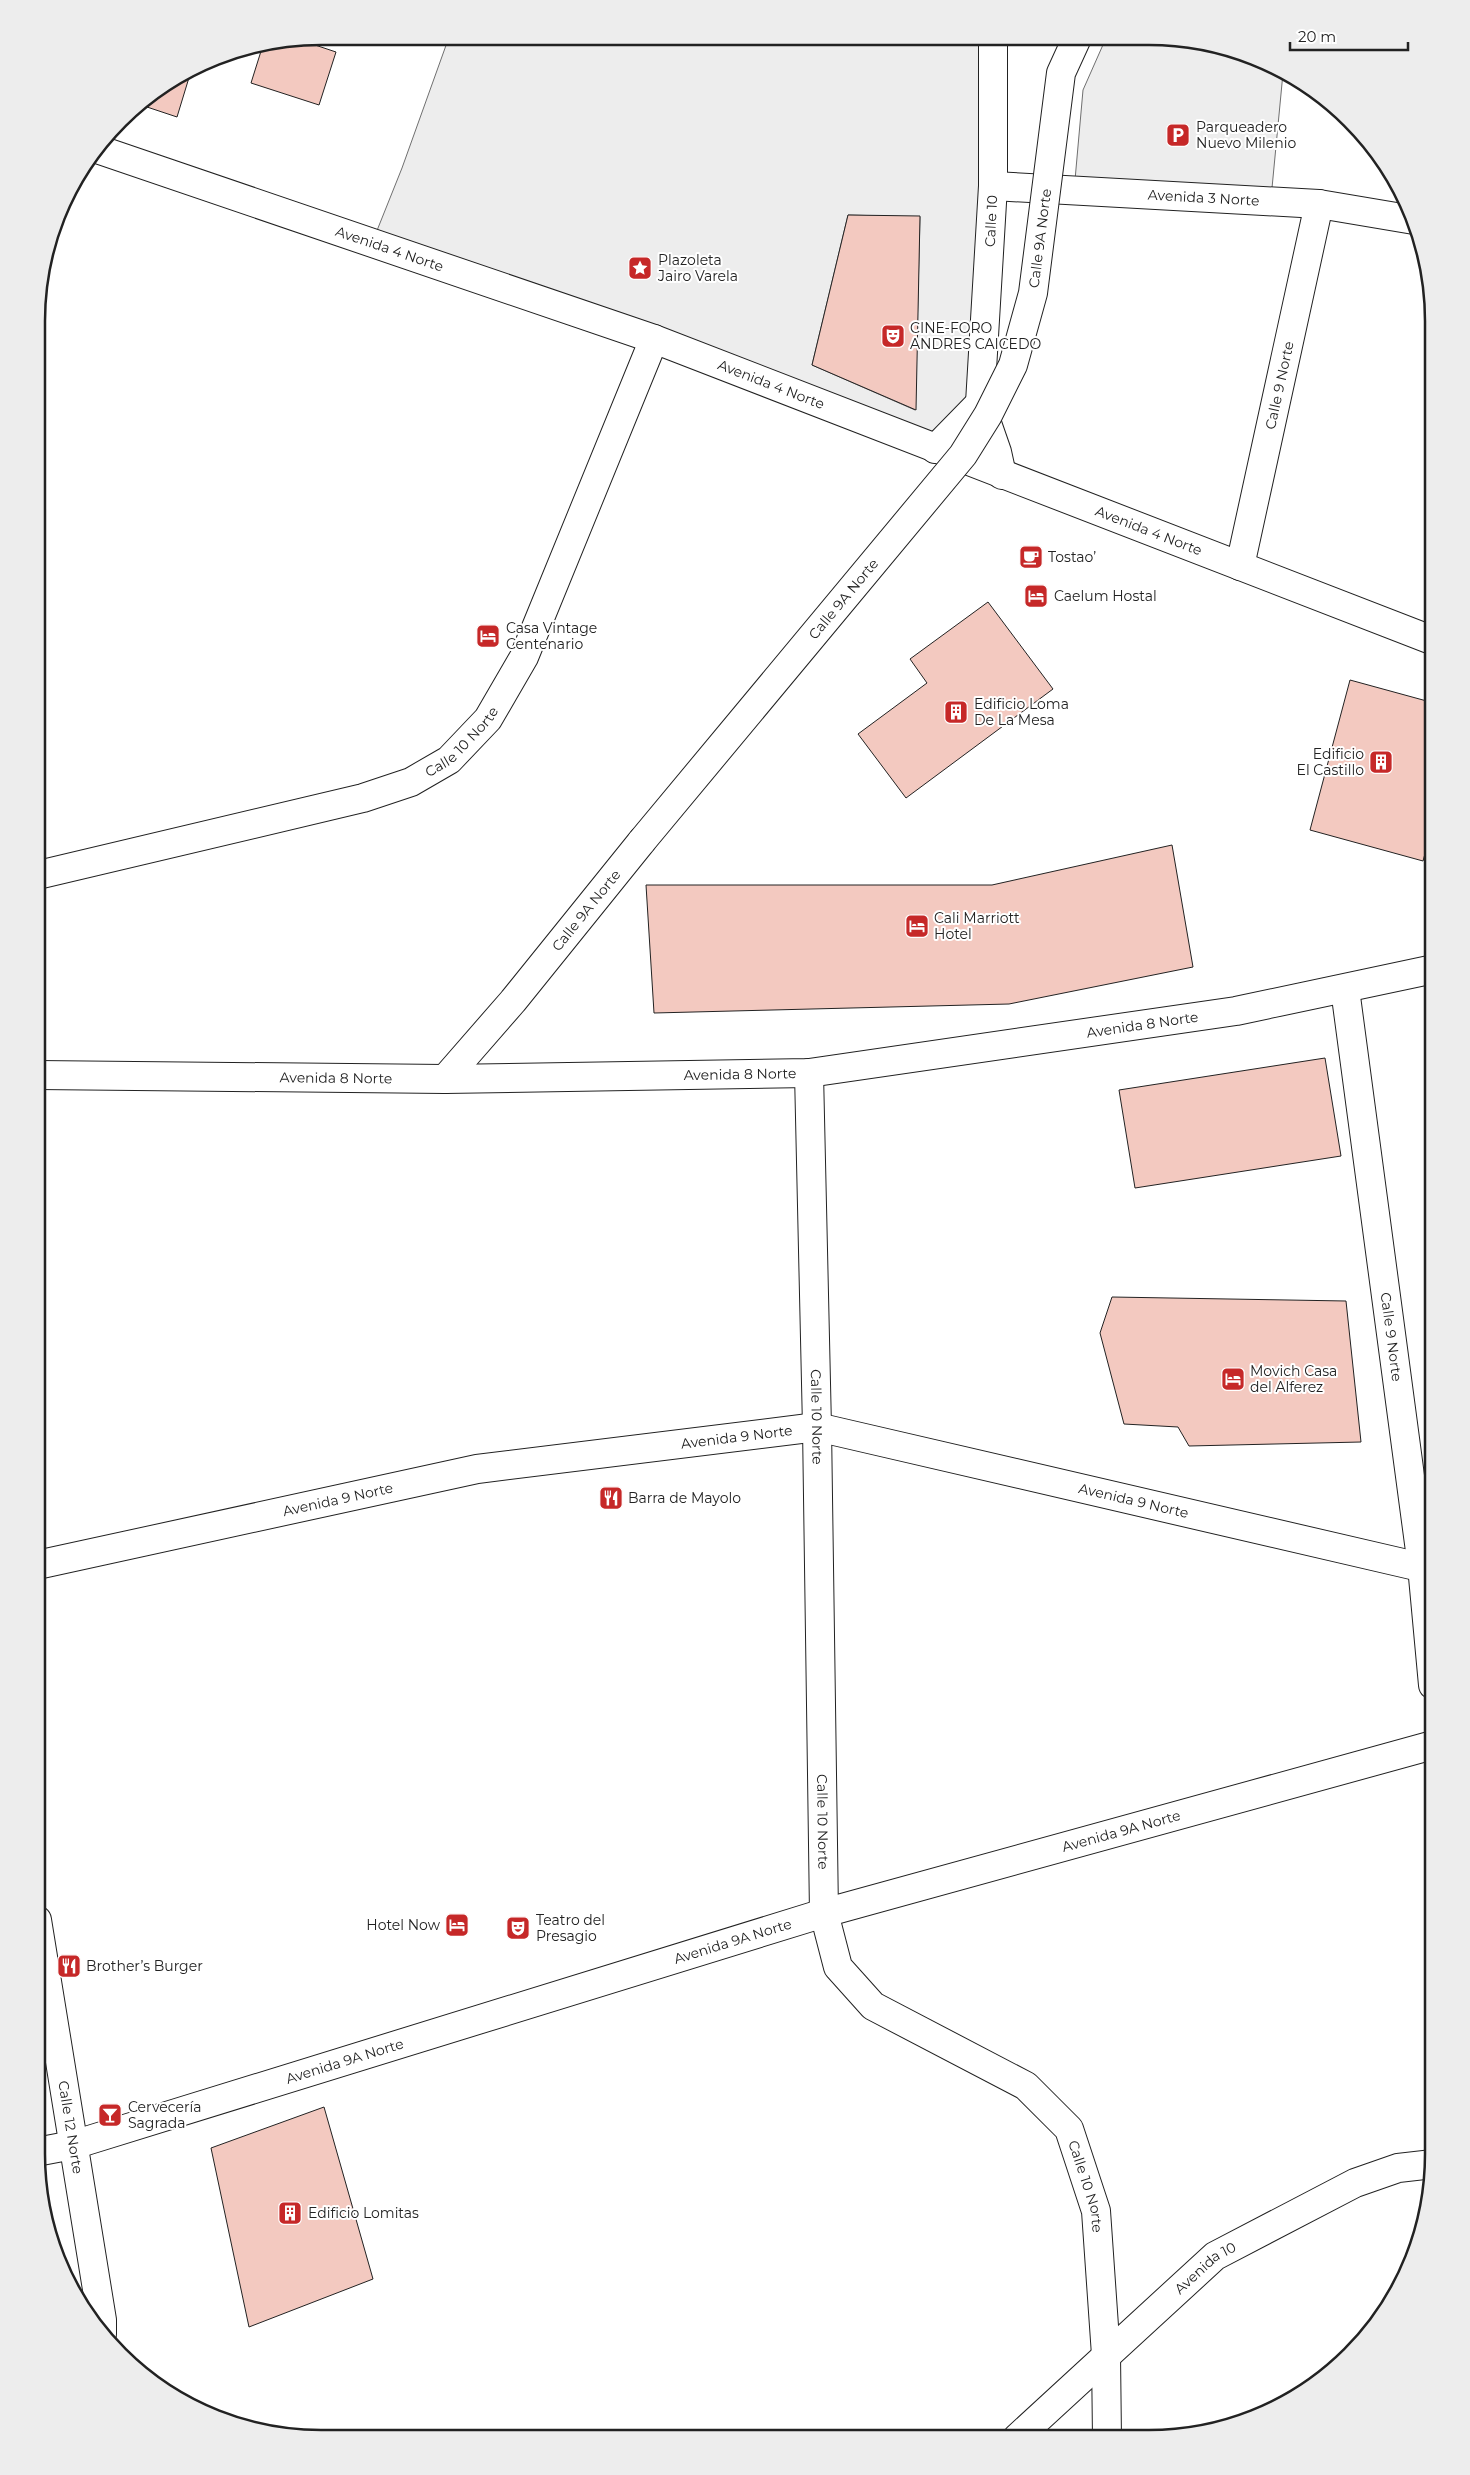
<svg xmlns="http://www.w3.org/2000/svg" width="1470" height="2475" viewBox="0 0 1470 2475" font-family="Montserrat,sans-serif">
	<rect width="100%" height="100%" fill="#fff"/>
	<path fill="#ededed" stroke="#6f6f6f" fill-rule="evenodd" d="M449 37 993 38 980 403 1002 475 372 243 402 168ZM848 215 920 217 915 410 812 365Z
		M1106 38 1186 39 1258 58 1283 73 1272 188 1075 180 1083 90Z"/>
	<path fill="#f3c9c0" stroke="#222" d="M300 40 336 52 319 105 251 83 262 48Z
		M191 71 177 117 138 104Z
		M848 215 920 216 916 410 812 365Z
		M988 602 1053 689 906 798 858 734 927 683 910 659Z
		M1350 680 1434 703V821L1423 861 1310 830Z
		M1172 845 1193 967 1009 1004 654 1013 646 885H992Z
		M1325 1058 1341 1156 1135 1188 1119 1090Z
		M1112 1297 1346 1301 1361 1442 1189 1446 1178 1427 1124 1424 1100 1333Z
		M324 2107 373 2279 249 2327 211 2148Z"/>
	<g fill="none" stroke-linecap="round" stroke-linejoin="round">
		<g stroke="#222" stroke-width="30">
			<g id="minor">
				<path d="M993 38V186L980 403 997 452 1002 475"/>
				<path id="s1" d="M993 186 1319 204 1414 220"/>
				<path d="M935 449 980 403"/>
				<path id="s2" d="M1240 566 1319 204"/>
				<path id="s3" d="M38 875 363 798 411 782 449 760 488 719 524 657 654 339"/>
				<path id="s4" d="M1345 989 1422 1566 1433 1685"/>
				<path id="s5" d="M809 1073 817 1427 824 1913 838 1967 873 2006 1026 2086 1069 2129 1096 2211 1106 2355 1107 2439"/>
				<path id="s6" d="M37 1920 102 2320V2334"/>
				<path id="s7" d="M1017 2438 1215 2256 1355 2183 1398 2168 1433 2164"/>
			</g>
		</g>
		<g stroke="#222" stroke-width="30">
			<g id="tertiary">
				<path id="s8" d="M37 1565 477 1469 817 1427 1433 1570"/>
				<path id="s9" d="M36 2152 73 2145 824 1913 1433 1745"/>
			</g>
		</g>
		<g stroke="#222" stroke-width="30">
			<g id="secondary">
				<path id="s10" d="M100 150 654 339 1434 641"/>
				<path id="s11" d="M38 1075 445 1079 809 1073 1236 1011 1434 969"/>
			</g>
		</g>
		<g stroke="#222" stroke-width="30">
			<g id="primary">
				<path id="s12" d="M445 1079 513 1001 642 841"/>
			</g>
		</g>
		<use href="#minor" stroke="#fff" stroke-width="28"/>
		<use href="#tertiary" stroke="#fff" stroke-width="28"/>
		<use href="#secondary" stroke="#fff" stroke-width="28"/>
		<use href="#primary" stroke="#fff" stroke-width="28"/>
		<g stroke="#222" stroke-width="30" stroke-linecap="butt">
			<g id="primary-bridge">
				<path id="s13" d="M642 841 963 455 988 415 1013 365 1033 293 1061 73 1077 38"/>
			</g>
		</g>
		<use href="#primary-bridge" stroke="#fff" stroke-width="28"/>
	</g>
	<defs>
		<g id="parking-square" transform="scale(1.25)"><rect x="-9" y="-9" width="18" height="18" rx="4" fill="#c62828" stroke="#fff"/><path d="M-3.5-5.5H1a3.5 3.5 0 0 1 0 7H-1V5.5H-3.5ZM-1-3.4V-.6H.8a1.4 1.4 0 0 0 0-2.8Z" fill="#fff"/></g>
		<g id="sight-square" transform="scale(1.25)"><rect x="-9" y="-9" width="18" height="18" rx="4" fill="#c62828" stroke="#fff"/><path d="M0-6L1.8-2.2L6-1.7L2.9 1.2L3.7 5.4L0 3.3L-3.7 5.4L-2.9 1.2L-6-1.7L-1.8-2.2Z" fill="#fff"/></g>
		<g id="theatre-square" transform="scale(1.25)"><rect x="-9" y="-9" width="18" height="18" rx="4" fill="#c62828" stroke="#fff"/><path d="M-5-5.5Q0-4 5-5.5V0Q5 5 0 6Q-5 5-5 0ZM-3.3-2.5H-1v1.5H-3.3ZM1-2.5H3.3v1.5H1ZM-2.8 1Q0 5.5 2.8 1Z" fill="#fff"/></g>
		<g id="cafe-square" transform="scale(1.25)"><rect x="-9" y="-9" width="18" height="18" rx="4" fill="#c62828" stroke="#fff"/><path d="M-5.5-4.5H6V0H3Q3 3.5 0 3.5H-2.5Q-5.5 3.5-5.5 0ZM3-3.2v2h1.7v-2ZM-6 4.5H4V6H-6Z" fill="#fff"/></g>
		<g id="hotel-square" transform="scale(1.25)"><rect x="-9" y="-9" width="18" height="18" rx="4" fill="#c62828" stroke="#fff"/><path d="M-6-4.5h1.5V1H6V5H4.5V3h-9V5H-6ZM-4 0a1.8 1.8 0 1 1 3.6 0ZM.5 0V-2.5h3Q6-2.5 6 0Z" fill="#fff"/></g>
		<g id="building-square" transform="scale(1.25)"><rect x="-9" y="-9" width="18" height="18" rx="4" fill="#c62828" stroke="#fff"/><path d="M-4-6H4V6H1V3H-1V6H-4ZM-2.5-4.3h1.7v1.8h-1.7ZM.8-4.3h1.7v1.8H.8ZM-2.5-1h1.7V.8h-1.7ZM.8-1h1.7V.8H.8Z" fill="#fff"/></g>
		<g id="restaurant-square" transform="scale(1.25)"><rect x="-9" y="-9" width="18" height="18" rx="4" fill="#c62828" stroke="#fff"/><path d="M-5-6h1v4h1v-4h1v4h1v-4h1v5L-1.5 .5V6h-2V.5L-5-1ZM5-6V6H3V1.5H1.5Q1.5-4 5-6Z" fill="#fff"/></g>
		<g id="bar-square" transform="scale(1.25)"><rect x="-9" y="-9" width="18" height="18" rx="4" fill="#c62828" stroke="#fff"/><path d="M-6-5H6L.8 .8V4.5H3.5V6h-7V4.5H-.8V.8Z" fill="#fff"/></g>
	</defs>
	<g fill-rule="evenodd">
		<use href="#parking-square" x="1178" y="135"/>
		<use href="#sight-square" x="640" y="268"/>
		<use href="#theatre-square" x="893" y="336"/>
		<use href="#cafe-square" x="1031" y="557"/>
		<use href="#hotel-square" x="1036" y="596"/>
		<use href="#hotel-square" x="488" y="636"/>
		<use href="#building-square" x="956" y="712"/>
		<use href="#building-square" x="1381" y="762"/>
		<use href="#hotel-square" x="917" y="926"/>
		<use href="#hotel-square" x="1233" y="1379"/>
		<use href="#restaurant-square" x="611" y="1498"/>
		<use href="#hotel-square" x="457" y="1925"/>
		<use href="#theatre-square" x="518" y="1928"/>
		<use href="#restaurant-square" x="69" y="1966"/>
		<use href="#bar-square" x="110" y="2115"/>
		<use href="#building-square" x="290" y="2213"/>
	</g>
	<g text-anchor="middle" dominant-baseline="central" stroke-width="4" stroke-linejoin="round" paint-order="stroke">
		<g font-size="14" fill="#222" stroke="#fff" text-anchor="start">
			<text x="1196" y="127">Parqueadero<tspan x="1196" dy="16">Nuevo Milenio</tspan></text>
			<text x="658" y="260">Plazoleta<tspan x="658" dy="16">Jairo Varela</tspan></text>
			<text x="910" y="328">CINE-FORO<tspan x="910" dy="16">ANDRES CAICEDO</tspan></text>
			<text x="1048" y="557">Tostao’</text>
			<text x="1054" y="596">Caelum Hostal</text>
			<text x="506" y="628">Casa Vintage<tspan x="506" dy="16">Centenario</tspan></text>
			<text x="974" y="704">Edificio Loma<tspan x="974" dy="16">De La Mesa</tspan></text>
			<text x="1364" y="754" text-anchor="end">Edificio<tspan x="1364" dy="16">El Castillo</tspan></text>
			<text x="934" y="918">Cali Marriott<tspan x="934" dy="16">Hotel</tspan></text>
			<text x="1250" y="1371">Movich Casa<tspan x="1250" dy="16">del Alferez</tspan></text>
			<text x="628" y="1498">Barra de Mayolo</text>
			<text x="536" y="1920">Teatro del<tspan x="536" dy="16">Presagio</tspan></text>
			<text x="440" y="1925" text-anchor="end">Hotel Now</text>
			<text x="86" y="1966">Brother’s Burger</text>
			<text x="128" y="2107">Cervecería<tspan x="128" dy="16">Sagrada</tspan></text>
			<text x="308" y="2213">Edificio Lomitas</text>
		</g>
		<g font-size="14" fill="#222" stroke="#fff">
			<text stroke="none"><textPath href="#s1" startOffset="211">Avenida 3 Norte</textPath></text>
			<text transform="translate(991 221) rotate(-87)">Calle 10</text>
			<text stroke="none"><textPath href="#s13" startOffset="735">Calle 9A Norte</textPath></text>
			<text stroke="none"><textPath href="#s10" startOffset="306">Avenida 4 Norte</textPath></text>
			<text stroke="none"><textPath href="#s10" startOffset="711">Avenida 4 Norte</textPath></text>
			<text stroke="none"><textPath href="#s2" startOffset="185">Calle 9 Norte</textPath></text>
			<text stroke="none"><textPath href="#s10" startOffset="1116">Avenida 4 Norte</textPath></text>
			<text stroke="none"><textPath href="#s13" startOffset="315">Calle 9A Norte</textPath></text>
			<text stroke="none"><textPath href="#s3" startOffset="450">Calle 10 Norte</textPath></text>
			<text stroke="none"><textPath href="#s12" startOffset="220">Calle 9A Norte</textPath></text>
			<text stroke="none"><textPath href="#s11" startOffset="1108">Avenida 8 Norte</textPath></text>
			<text stroke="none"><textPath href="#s11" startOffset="702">Avenida 8 Norte</textPath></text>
			<text stroke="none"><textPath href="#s11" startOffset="298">Avenida 8 Norte</textPath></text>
			<text stroke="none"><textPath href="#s4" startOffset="351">Calle 9 Norte</textPath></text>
			<text stroke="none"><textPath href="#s5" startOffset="344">Calle 10 Norte</textPath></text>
			<text stroke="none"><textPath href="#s8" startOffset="712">Avenida 9 Norte</textPath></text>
			<text stroke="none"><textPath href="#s8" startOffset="308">Avenida 9 Norte</textPath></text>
			<text stroke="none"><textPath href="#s8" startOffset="1118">Avenida 9 Norte</textPath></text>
			<text stroke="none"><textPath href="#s5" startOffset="749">Calle 10 Norte</textPath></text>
			<text stroke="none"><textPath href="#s9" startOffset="1132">Avenida 9A Norte</textPath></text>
			<text stroke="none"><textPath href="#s9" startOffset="728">Avenida 9A Norte</textPath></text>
			<text stroke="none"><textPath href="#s9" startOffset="322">Avenida 9A Norte</textPath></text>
			<text stroke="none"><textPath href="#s6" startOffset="210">Calle 12 Norte</textPath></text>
			<text stroke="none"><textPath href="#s5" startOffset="1242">Calle 10 Norte</textPath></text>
			<text stroke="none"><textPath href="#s7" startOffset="254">Avenida 10</textPath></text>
		</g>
	</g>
	<path d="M0 0H1470V2475H0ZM321 45H1149A276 276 0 0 1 1425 321V2154A276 276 0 0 1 1149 2430H321A276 276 0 0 1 45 2154V321A276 276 0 0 1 321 45Z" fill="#ededed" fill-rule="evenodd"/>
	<path fill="none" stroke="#222" stroke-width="2.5" d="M321 45H1149A276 276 0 0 1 1425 321V2154A276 276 0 0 1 1149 2430H321A276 276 0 0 1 45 2154V321A276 276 0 0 1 321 45Z"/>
	<path d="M1290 42v8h118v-8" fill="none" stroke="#222222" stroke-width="2.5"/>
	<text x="1298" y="42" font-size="15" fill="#222222" stroke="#ffffff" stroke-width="4" paint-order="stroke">20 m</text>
</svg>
